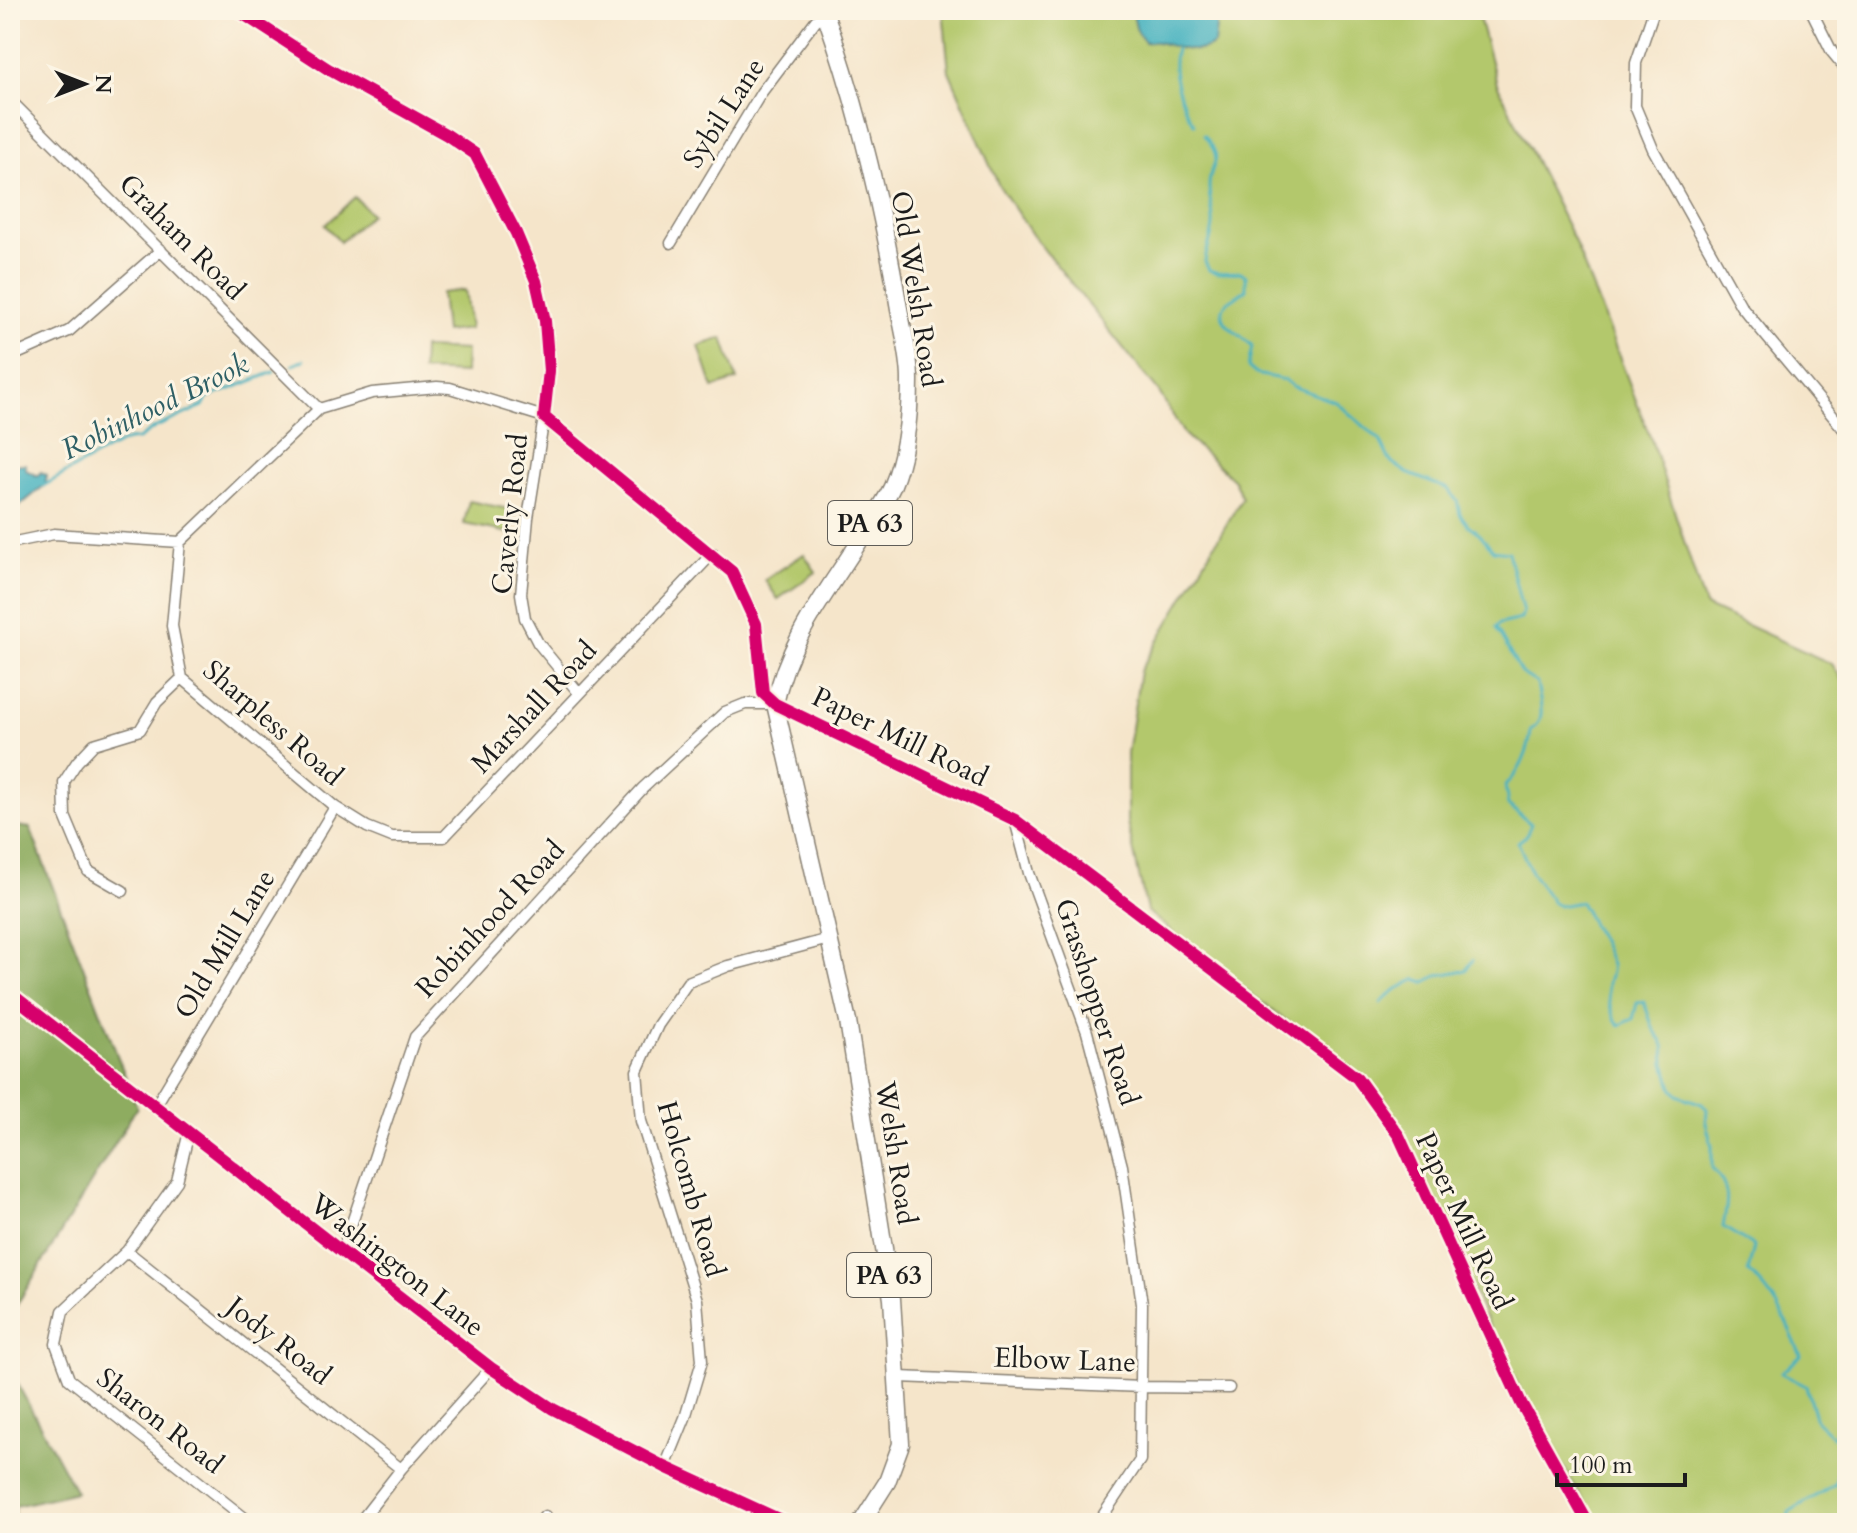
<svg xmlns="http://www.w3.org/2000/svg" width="1857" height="1533" viewBox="0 0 1857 1533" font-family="Cardo,serif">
	<rect width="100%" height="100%" fill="#fcf5e5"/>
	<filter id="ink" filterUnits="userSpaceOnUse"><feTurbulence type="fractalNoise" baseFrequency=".0125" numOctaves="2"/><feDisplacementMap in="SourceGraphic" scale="16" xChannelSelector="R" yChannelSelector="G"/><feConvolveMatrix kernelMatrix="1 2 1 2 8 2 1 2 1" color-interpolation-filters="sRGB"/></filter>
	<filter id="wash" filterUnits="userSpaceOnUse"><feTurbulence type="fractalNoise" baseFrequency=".006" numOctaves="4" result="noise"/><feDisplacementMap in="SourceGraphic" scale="32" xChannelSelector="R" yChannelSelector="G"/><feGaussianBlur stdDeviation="1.8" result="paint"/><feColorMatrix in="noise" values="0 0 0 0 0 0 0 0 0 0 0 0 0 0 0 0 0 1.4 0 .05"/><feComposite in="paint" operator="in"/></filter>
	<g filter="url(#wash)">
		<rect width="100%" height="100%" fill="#f5e5ca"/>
		<path fill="#b3c86c" stroke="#687244" stroke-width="2" d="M943 10H1477L1497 84 1574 240 1652 442 1705 606 1832 664 1847 687V1523H1597L1533 1416 1489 1326 1430 1189 1402 1133 1358 1074 1212 965 1147 911 1127 822V753L1140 671 1242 498 1234 480 1184 434 1159 392 1033 236 998 184 949 71Z
			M355 197 371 214 340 242 325 225Z
			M465 290 470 329 445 332 441 293Z
			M723 338 737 380 713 388 699 346Z
			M423 348 466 350 465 373 422 371Z
			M469 501 514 510 510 533 464 524Z
			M804 554 816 572 778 599 765 580Z"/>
		<path fill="#8eac60" stroke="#55643e" stroke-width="2" d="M10 825 30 828 137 1107 10 1316Z
			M10 1370 76 1492 15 1506 13 1523H10Z"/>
		<path fill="#43b1bf" stroke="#30666e" stroke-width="2" d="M1132 10H1214L1216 27 1214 44C1196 57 1174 46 1157 42 1153 41 1149 43 1145 42L1137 32Z
			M19 464H26V470L37 476 41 472 47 475 45 485 17 508 10 510V468Z"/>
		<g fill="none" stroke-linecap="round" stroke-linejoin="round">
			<path stroke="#43b1bf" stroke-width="3" d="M1176 49C1169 71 1181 105 1194 124
				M1204 135C1227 164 1209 160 1209 187 1209 200 1214 212 1213 225 1212 239 1206 249 1205 262L1209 270 1218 273 1241 272 1246 276V289C1240 296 1229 299 1225 305 1213 323 1243 335 1252 346L1248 367 1256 374 1285 380 1292 386 1336 402 1380 440 1390 461 1407 473 1448 489 1457 501 1460 514 1468 525 1480 534 1493 550 1508 552 1523 613 1521 619 1499 624 1496 628 1521 673 1537 683C1539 699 1548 720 1531 730 1530 748 1520 775 1505 785L1508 805 1531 824 1526 836 1518 842 1531 872 1553 903 1559 906 1580 902C1590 921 1605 944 1611 965 1613 973 1608 977 1608 984 1607 996 1611 1018 1620 1025L1633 1019 1637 1003 1644 1002 1653 1028 1664 1045 1665 1063 1672 1088 1678 1095 1702 1104 1707 1109 1706 1123 1712 1146V1168C1731 1188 1728 1201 1723 1227L1754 1246 1748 1272C1776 1295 1787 1323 1801 1356L1781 1373 1806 1386 1816 1421 1833 1437 1840 1423 1839 1402 1847 1398
				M293 365 304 360
				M43 486 106 450 128 440 138 439 154 428 203 406 207 398 274 372
				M1381 1003 1394 991 1416 979 1425 982 1439 975 1466 970 1473 960
				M1789 1523V1512L1835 1484 1840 1466 1847 1465"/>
		</g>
	</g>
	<g filter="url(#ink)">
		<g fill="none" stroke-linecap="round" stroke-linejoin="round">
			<g stroke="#888073" stroke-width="13">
				<path id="minor" d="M237 10 328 69 447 135 475 154 516 233 536 281 545 321 549 371 544 417 732 572 756 624 763 693 775 704 1015 820 1357 1078 1399 1136 1521 1403 1588 1523
					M1654 10 1636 63 1635 106 1653 149 1741 306 1847 433
					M1811 10 1832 52 1847 70
					M10 100 319 409
					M671 243 761 93 816 20 826 15
					M10 357 69 331 161 250
					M180 542 172 626 182 678 335 807 367 827 392 837H444L713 553
					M10 543 54 534 180 542 319 409 372 393 437 387 450 388 544 417 528 518 521 594 525 618 538 643 579 693
					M1015 820 1029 873 1087 1032 1097 1070 1122 1166 1142 1304 1140 1460 1098 1523
					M123 891 88 871 65 816 64 782 77 762 94 744 140 730 157 702 182 678
					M10 993 491 1368 553 1409 665 1467 787 1523
					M156 1105 335 807
					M189 1132 177 1181 127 1251 63 1311 56 1344 69 1379 251 1523
					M127 1251 401 1469
					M342 1252 415 1037 643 788 725 712 745 704H775
					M899 1377 1142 1387 1229 1388
					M665 1467 685 1418 702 1361 697 1300 641 1121 637 1071 658 1025 688 982 728 966 829 939
					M359 1523 401 1469 491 1368
					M539 1523 545 1516"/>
			</g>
			<g stroke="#888073" stroke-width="19">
				<path id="primary" d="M824 10C857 103 880 199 897 297 901 324 910 353 910 380 910 416 906 454 892 487 886 500 877 512 870 524 835 583 789 634 775 704L848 1021 892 1299 901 1444 887 1482 861 1523"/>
			</g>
			<use href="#minor" stroke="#fff" stroke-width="10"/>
			<use href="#primary" stroke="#fff" stroke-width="16"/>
			<g stroke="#fcf5e5" stroke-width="17">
				<path id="cycleway" d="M237 10 328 69 447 135 475 154 516 233 536 281 545 321 549 371 544 417 732 572 756 624 763 693 775 704 1015 820 1357 1078 1399 1136 1521 1403 1588 1523
					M10 993 491 1368 553 1409 665 1467 787 1523"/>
			</g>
			<use href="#cycleway" stroke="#d6006c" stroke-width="12"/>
		</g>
	</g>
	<g text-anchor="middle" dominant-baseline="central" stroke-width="6" stroke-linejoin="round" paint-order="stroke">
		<g fill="#fcf5e5" stroke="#5f5d58" stroke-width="2">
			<rect x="828" y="501" width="84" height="44" rx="6"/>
			<rect x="847" y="1253" width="84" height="44" rx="6"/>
		</g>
		<g font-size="26" font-weight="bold" fill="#1c1c1c">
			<text x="870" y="523">PA 63</text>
			<text x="889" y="1275">PA 63</text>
		</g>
		<g font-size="28" fill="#1c1c1c" stroke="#fcf5e5">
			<text transform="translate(724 113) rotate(-57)">Sybil Lane</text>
			<text transform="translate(182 237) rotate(45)">Graham Road</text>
			<text transform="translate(916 289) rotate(81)">Old Welsh Road</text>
			<text transform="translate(510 514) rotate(-84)">Caverly Road</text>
			<text transform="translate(534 707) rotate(-47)">Marshall Road</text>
			<text transform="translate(273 723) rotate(41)">Sharpless Road</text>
			<text transform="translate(900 737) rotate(26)">Paper Mill Road</text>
			<text transform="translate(490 919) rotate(-47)">Robinhood Road</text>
			<text transform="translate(225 944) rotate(-59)">Old Mill Lane</text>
			<text transform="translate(1097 1002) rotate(72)">Grasshopper Road</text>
			<text transform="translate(896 1153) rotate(81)">Welsh Road</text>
			<text transform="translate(691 1189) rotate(74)">Holcomb Road</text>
			<text transform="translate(1464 1221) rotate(65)">Paper Mill Road</text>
			<text transform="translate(397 1265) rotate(38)">Washington Lane</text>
			<text transform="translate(279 1341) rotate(38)">Jody Road</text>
			<text transform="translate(1065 1360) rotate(2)">Elbow Lane</text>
			<text transform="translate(160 1421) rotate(38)">Sharon Road</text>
		</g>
		<g font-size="30" font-style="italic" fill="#2e5f65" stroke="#fcf5e5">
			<text transform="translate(155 407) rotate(-26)">Robinhood Brook</text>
		</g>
	</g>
	<rect width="1857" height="1533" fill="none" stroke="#fcf5e5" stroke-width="40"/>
	<g transform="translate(84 84) rotate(90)" stroke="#fcf5e5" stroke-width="6" paint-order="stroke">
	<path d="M0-6L14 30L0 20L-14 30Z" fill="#1c1c1c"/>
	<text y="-12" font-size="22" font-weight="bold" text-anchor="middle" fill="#1c1c1c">N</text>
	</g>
	<path d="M1557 1473v12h128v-12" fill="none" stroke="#1c1c1c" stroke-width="4"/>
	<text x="1569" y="1473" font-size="24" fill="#1c1c1c" stroke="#fcf5e5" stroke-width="6" paint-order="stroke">100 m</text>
</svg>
